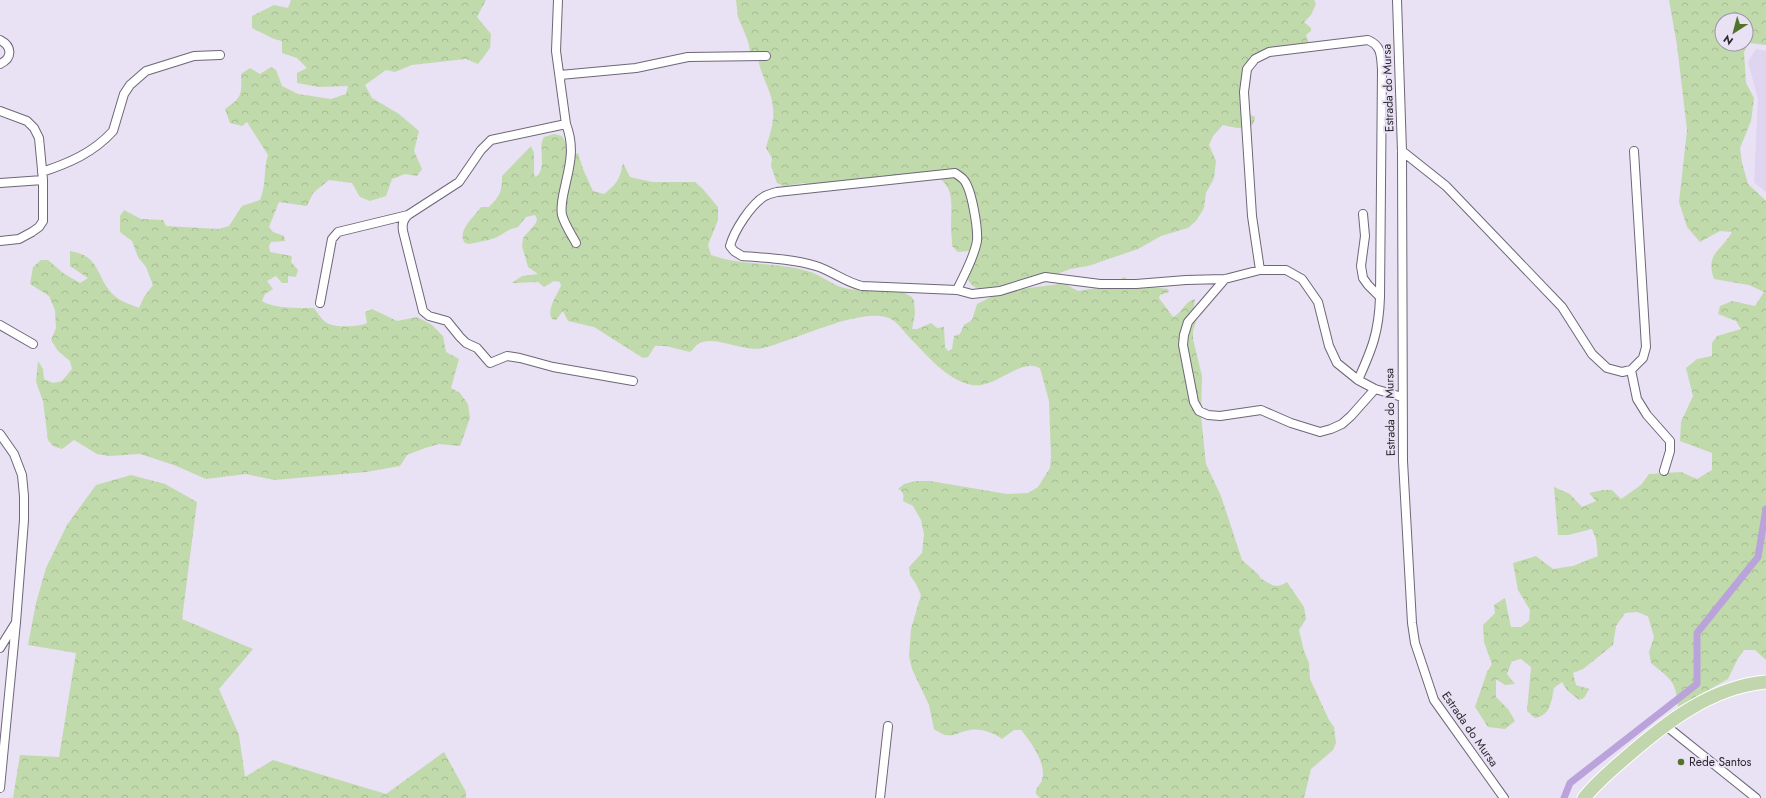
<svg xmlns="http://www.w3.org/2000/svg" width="1766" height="798" viewBox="0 0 1766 798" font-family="Jost,sans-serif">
	<defs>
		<pattern id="forest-crowns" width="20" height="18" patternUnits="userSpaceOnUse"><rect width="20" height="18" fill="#c1daab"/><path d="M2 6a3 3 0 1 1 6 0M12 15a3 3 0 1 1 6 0" fill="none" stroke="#a6bb93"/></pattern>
	</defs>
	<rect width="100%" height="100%" fill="#e9e1f4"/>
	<path fill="#e0d5f0" d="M1756 49 1766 51V192L1754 182 1758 99 1748 62Z"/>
	<path fill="url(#forest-crowns)" fill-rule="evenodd" d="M291 0H486L477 17 491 34 490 48 478 64 466 59 412 65 395 72 386 70 365 85 372 98 399 114 419 131 414 151 422 169 417 176 405 174 392 179 386 196 370 201 360 197 352 183 329 180 313 193 307 206 279 202 269 227 273 232 284 236 285 241 271 242 269 246 270 252 292 256 291 262 298 270 296 277 288 276V283H282L276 276 267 281 273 289 265 294 262 301C274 309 300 308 314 308 317 312 322 320 327 323 335 328 359 327 367 323L365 312 372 309 397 321 417 317 432 325 443 336 446 352 459 359 451 388 460 393 468 404 470 418 460 446 439 444 425 448 407 455 400 466 366 472 274 480 246 474 206 479 174 465 140 454 109 456 97 454 74 440 62 449 53 446 48 440 43 401 36 382 38 361 43 369 44 379 53 383 62 381 72 369 70 361 58 351 51 340 56 328 55 310 49 296 30 284 33 267 41 260H48L63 273 80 283 88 278 70 266V251C103 256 95 280 116 297 122 302 132 305 139 308L144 297 153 285 146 267 138 257 132 241 120 232V216L124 210 141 219 163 220 166 226 218 229 229 226 242 206 260 200C267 182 263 171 268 155L247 122 242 126 230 123 225 109C242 98 242 94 241 74L250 68 260 74 271 67 276 70 282 86 298 94 331 99 346 94 348 86 319 87 297 83V73L307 68 297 58 282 53V41L274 39 252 28V16L274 5 288 8Z
		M736 0H1314L1316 4 1311 15 1304 22 1311 28V31L1306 35 1308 42 1295 50 1257 59 1243 80 1249 114 1255 117C1254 135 1235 127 1223 125L1213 136 1209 145 1216 161 1214 178 1206 193 1204 208 1196 221 1188 228 1161 236 1138 249 1088 266 1070 269 1020 289 1060 284 1067 285 1078 291 1111 286 1124 277 1136 285 1168 289 1169 292 1160 295 1159 298 1173 317C1182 313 1185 301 1195 299L1194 306 1198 315 1193 331V339L1202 376 1201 416 1206 464 1221 496 1242 560 1259 575 1260 578C1271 584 1275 590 1287 582L1304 607 1306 619 1299 630 1304 651 1309 663 1310 679 1329 720 1334 727 1336 743 1333 750 1311 769 1304 798H1040L1036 794C1035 788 1040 786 1042 780 1047 764 1031 742 1021 730H1014L1002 739C994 733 981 728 970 730 961 731 955 737 945 735 942 734 937 731 934 729L929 705 912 669 909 656 911 629 921 595 916 584 910 575 909 567 922 553 924 534 921 520 913 506 903 501C904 495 904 492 898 489L904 484 916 481H930L1007 494 1028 493 1038 487 1050 468 1051 457 1049 401 1040 368C1037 367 1032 365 1029 366 1010 368 992 388 972 385 946 380 926 354 908 336 903 330 898 323 891 319 863 305 794 341 763 348 743 353 715 334 698 344 695 346 693 350 690 352L666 346H655L648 357 643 358 594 327 568 321 563 311 556 320 552 319C546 310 557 295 561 286L560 282 554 281 544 287 538 282 512 283 522 276 538 274 528 267 522 246 523 238 536 223 537 219 535 215 526 217 518 227C507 229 504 234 495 238 486 241 477 242 469 244L465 243C456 232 474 217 481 207H489C500 196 502 192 502 176L531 146 534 153V175L536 177C548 167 537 148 544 137L554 134 562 136 572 155 578 153 583 169 593 191 604 194C617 184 620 179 623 163L630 177 652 182H695L702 188 718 207V220L708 245 711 255C741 266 777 262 807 271 823 275 833 287 849 289 866 292 903 284 914 300L915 314 912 329H917L931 323 937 328 944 327 945 347 948 351 952 349 954 336 960 334 964 325 972 320 977 304 999 293C983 290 975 292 966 277L970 253 968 251 958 252 952 246C952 239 951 232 951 224 951 207 955 189 939 178L821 186 804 183 784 186 777 183 771 166 772 158 766 148C769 136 775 121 773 108 772 91 761 76 758 59L751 55 748 41 738 17Z
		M1669 0H1766V45L1749 43 1744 52 1746 83 1754 98 1751 121 1740 148 1742 163 1748 184 1766 201V660L1755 650H1744L1737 660 1728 679 1678 707C1676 680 1671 680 1651 663L1649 652 1654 637 1648 616 1637 612 1625 613 1616 626 1613 645 1583 669 1573 673 1576 685 1589 689 1584 698 1579 700 1567 690 1562 682 1554 688C1551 702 1551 715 1535 718L1527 711 1531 667 1521 659 1512 661 1507 674 1515 684 1505 685 1496 679V697L1508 709 1515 721 1505 729 1488 727 1475 707 1487 672 1492 664 1484 642 1483 625 1495 613 1494 605 1505 598 1511 627H1521L1529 621 1530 610 1518 590 1513 563 1536 556 1553 569 1573 566 1598 556 1596 539 1592 529 1568 535H1558L1554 487 1570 494 1582 507 1596 501 1589 493 1603 490H1612L1621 499 1641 485 1649 474 1681 472 1697 479 1712 470V453L1680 441 1681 422 1693 396 1686 368 1697 359 1712 356V343L1717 336 1741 329 1736 321 1718 314 1720 306 1732 301 1755 306 1764 292 1749 285 1714 279C1705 253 1721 252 1732 232L1720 231 1700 242 1687 227 1679 202 1687 130 1677 45ZM1722 20H1746V44H1722Z
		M131 475 165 484 197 502 182 619 253 649 219 689 239 735 245 777 273 760 386 794 444 752 466 792V798H13L20 755 59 757 76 653 28 645 36 603 46 568 67 525 96 485Z"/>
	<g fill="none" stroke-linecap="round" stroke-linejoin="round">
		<path stroke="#baa3db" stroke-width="7" d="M1564 798 1570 783 1697 684V633L1758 557 1766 509"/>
		<g stroke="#6e6778" stroke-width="10">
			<path id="minor" d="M558 0 556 51 566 124 491 140 481 150 459 182 408 215C403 220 402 224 403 231L423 311 429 316 447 321 460 337 466 343 477 348 490 363 507 356 520 358 553 367 633 381
				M1397 0 1402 151 1403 461 1412 623 1415 643 1434 700 1504 798
				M0 40C12 46 13 58 0 64
				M560 75 636 68 688 57 766 56
				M0 111 27 121 34 128 39 138 43 180V221L39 227 32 232 19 239 0 241
				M566 124C574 145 571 161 566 182 564 192 560 204 562 215 565 225 571 234 576 243
				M1402 151 1446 186 1562 307 1592 354 1607 368 1622 372 1631 370 1643 358 1646 347 1634 151
				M42 172C69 163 93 153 113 131L124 94 130 85 146 71 194 56 220 55
				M0 183 43 180
				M1260 270 1252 216 1244 92 1247 69 1255 59 1269 52 1368 40C1382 46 1381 56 1382 70L1380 297
				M1225 279 1188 322 1184 335 1183 345 1194 402 1199 411 1208 415 1220 416 1261 410 1291 423 1320 432 1331 429 1342 424 1351 416 1375 389
				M957 290C964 275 974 258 977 241 978 229 972 188 963 179 961 177 958 175 955 173L777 192C773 193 769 194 765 196 751 204 734 231 730 246L734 251 742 256C767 258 793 259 816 266 832 271 845 282 862 286L957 290 972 294 1000 291 1045 277 1100 284H1136L1186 280 1225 279 1260 270H1286L1302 279 1318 302 1329 346 1337 363 1358 380 1375 389 1402 397
				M320 303 332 239 338 232 408 215
				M0 325 33 344
				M1631 370 1637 399 1647 415 1670 441V451L1664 471
				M1358 380C1372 349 1379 332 1380 297L1368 285 1363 278 1361 266 1365 236 1363 214
				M0 434 14 454 22 475 24 496V520L16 622 0 788
				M0 648 15 624
				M1665 725 1756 798
				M880 798 888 726"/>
		</g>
		<g stroke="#fff" stroke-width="15">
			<path id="primary" d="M1584 798C1596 783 1609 772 1623 760 1664 724 1710 687 1766 682"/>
		</g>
		<use href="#minor" stroke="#fff" stroke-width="8"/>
		<use href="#primary" stroke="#c1d6ad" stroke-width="13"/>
	</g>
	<circle fill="#52732a" stroke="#e9e1f4" stroke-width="1.5" cx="1681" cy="762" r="4"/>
	<g text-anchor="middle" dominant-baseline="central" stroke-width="4" stroke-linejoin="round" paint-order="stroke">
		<g font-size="12" fill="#2a272e" stroke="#e9e1f4">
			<text transform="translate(1388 88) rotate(-92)">Estrada do Mursa</text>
			<text transform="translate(1390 412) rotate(-91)">Estrada do Mursa</text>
			<text transform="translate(1470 729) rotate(55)">Estrada do Mursa</text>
		</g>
		<g font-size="12" fill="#2a272e" stroke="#e9e1f4" text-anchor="start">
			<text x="1689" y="762">Rede Santos</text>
		</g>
	</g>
	<g transform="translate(1734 32) rotate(216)"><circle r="19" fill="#e9e1f4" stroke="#9d97a5"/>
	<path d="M0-3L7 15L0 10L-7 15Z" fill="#52732a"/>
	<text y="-6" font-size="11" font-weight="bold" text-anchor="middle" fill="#2a272e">N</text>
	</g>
</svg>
